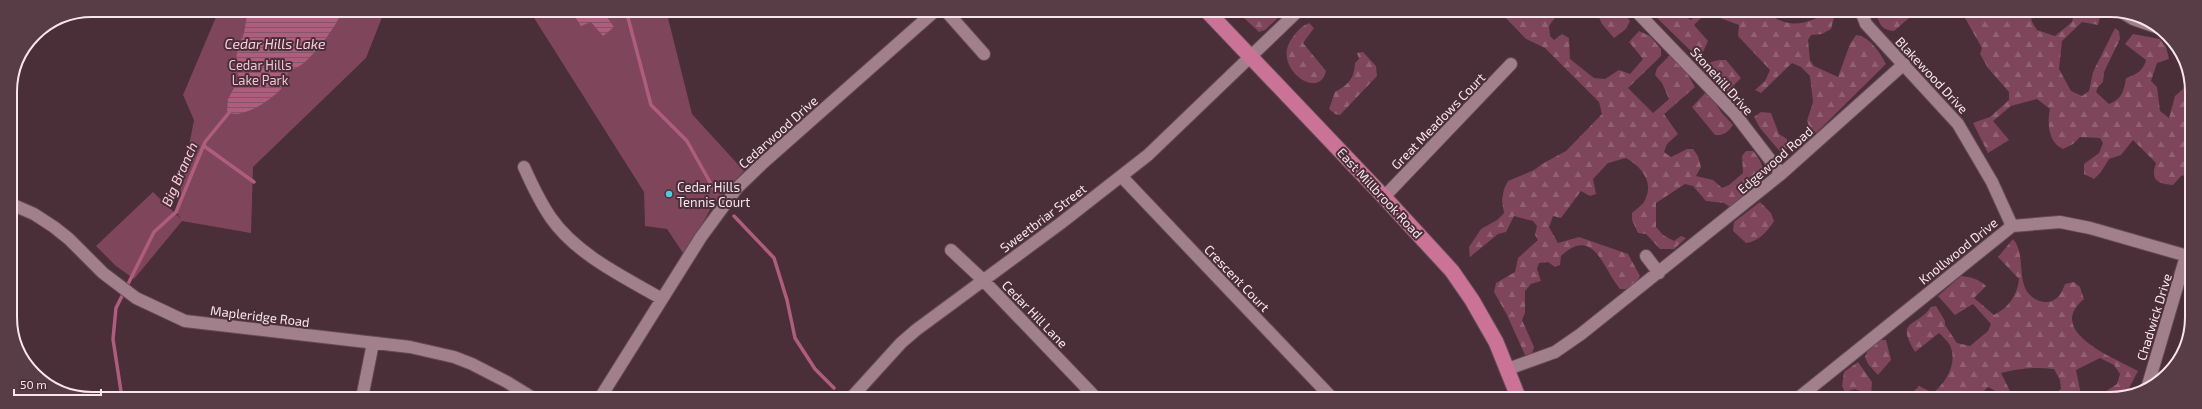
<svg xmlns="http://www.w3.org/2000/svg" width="2202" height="409" viewBox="0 0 2202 409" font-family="'Exo 2',sans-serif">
	<defs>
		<pattern id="forest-firs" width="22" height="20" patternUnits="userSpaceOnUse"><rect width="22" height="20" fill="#7f455b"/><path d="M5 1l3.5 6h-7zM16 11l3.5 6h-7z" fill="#926073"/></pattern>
		<pattern id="water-rules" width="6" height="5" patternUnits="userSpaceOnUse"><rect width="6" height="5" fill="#af5d7d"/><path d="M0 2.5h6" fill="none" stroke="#875367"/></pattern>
	</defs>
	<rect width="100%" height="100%" fill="#4a2e38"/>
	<path fill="#7f455b" d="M219 10H385L366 58 253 167 251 233 182 221 134 279 116 266 96 246 153 192 181 219 176 212 194 120 183 95Z
		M529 10H666L692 114 744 171 712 206 685 256 667 229 645 226 644 192Z"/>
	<path fill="url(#forest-firs)" d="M1269 10H1286L1265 30 1259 32 1243 17 1248 12 1265 15Z
		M1499 11H1566L1554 19 1549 26 1550 36 1554 40 1562 34 1569 38 1570 59 1594 78 1605 79 1619 70 1630 74 1643 59 1629 42 1639 31 1650 36 1661 49V56L1628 88 1653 113 1669 99 1662 83 1655 75 1657 68 1670 55 1687 73 1695 87 1664 114 1678 134 1667 144 1664 152 1671 157 1687 149H1693L1698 156 1701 167 1696 176 1713 180 1722 188 1729 185 1743 173 1742 156 1746 151H1753C1778 180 1752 191 1730 207L1724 203 1706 201 1693 186 1685 184 1656 203V227L1663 235 1674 241 1681 236 1686 238 1674 249H1660L1646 234 1638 233 1632 220V213C1635 210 1641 206 1644 202 1655 183 1642 167 1626 158L1608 163 1593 179 1596 194 1590 196 1581 191 1561 218 1553 216 1549 227 1558 243 1579 237 1628 254 1640 276C1635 285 1630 290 1620 289 1603 269 1594 225 1561 256L1560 265 1555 267 1548 262 1539 263 1537 269 1541 281 1531 284 1525 291V313L1522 320 1534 347 1532 354 1525 355 1507 315 1494 292 1496 283 1515 272 1518 258 1538 240 1535 235 1537 226 1533 221 1514 216 1506 232 1498 234 1470 257 1469 247 1481 229 1497 220 1504 213 1502 200 1504 189 1508 181 1534 170 1542 164 1566 151 1602 114 1599 102 1545 48 1526 39Z
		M1596 11H1622L1630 21 1626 29 1614 38 1602 24Z
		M1659 11H1676L1691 20 1699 11H1708L1694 25 1708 41 1703 52 1695 55 1656 17Z
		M1713 11H1773L1775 18C1796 30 1812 20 1833 11L1834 18 1831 29 1822 34 1811 35 1808 40 1810 60 1814 66 1838 77 1850 44 1856 35C1869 36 1880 52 1886 64L1816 133 1809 127 1807 121 1813 102 1810 76 1801 67 1792 63 1761 93 1755 90 1765 81 1770 70 1738 36 1739 25 1720 18Z
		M1883 11H1907L1909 18 1894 31C1883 30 1880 26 1877 16Z
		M1961 11H1998L1999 13 2001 11H2030L2032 22 2037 30 2055 36 2072 22 2074 14 2072 11H2099L2101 12 2098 25 2082 22 2062 41 2059 69 2071 91 2082 96 2089 91 2093 72 2115 28 2119 31 2120 39 2104 72 2103 82 2098 87 2096 92 2109 104C2122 99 2124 91 2126 78 2136 75 2144 70 2146 60L2125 44 2133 34 2160 39 2166 47 2169 59 2157 63 2151 81 2157 87 2160 111 2169 118 2175 96 2190 83 2191 174 2181 176 2173 185C2157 184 2150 180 2156 163L2133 140 2121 155 2109 159 2101 172 2094 179 2084 174V164L2099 153 2103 143 2100 138 2080 137 2073 144 2063 149C2048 143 2047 122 2050 109L2037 99 2011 106 1993 121 2009 140 1988 153 1973 123 1990 117 2009 100V92L1988 68 1980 54 1982 48Z
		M1309 23 1314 28 1303 43 1326 71C1319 103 1269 65 1293 37 1298 30 1302 26 1309 23Z
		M1363 52 1376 66 1377 76 1340 115 1335 114 1329 109 1335 92C1349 84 1354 79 1355 63L1359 59 1357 53Z
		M1719 60H1726L1741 78 1727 92 1704 68 1711 62Z
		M1707 91 1722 113 1733 125C1728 132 1724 136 1715 135L1692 107Z
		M1761 112 1771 113 1779 134 1787 139 1788 147 1783 155 1760 128 1754 117Z
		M1760 202 1771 213 1774 221C1768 231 1758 242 1746 243L1733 231 1734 222Z
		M2013 239C2028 256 2013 288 2037 300 2041 302 2048 303 2052 301 2060 297 2062 292 2065 284L2074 282 2080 287 2084 299C2044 332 2115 358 2138 371L2126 394 2115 399H2099L2100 395 2117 384 2120 374 2114 365 2100 358 2076 370 2082 399H2046L2061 389 2060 380 2054 369C2036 367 2019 368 2001 373L2014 399H2004L2001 394 1988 387 1976 399H1906L1919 386 1933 393C1945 383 1957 365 1951 348 1950 343 1943 337 1939 333L1915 352C1895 319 1916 328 1931 307L1936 306 1945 321V325L1957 343 1970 346 1988 331 1991 324 1973 304 1955 315 1938 296 1961 276C1971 277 1979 279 1986 286L1974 298 1994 315C2009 307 2017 296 2019 279L1998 257Z
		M1879 340H1886L1891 360 1878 375 1868 364 1865 357 1869 348Z
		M1858 362 1872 382 1871 396 1855 389 1845 392 1842 386 1844 372Z"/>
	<path fill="url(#water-rules)" d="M248 10H343C334 29 320 48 305 62 300 67 291 69 287 74 284 79 284 85 281 89 272 99 240 122 227 111L228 99 239 79 236 64 237 50 244 33Z
		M578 10H602L614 27 603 36 591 22 581 26 573 14Z"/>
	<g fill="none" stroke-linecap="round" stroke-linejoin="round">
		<path stroke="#af5d7d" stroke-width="3.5" d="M626 10 651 105 687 141 716 193
			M204 146 254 182
			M734 216 774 258 787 300 795 338 815 369 834 388
			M122 398 113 339 116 308 154 232 176 212 205 142 232 109"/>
		<g stroke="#644b55" stroke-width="14">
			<path id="minor" d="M945 10 984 54
				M1636 11 1735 114 1781 174
				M1861 11 1866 24 1958 124 1992 182 2012 226
				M2120 11 2133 19 2159 28
				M524 167C532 185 540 202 551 218 577 255 624 277 662 299
				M1121 176 1333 399
				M1384 197 1511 64
				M11 204 34 214 54 227 69 239 103 273 136 298 185 321 410 347 454 357 472 364 507 382 533 398
				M951 250 983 280 1097 399
				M1646 256 1659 273
				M1508 369 1555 352 1581 334 1781 174 1904 64
				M2148 385 2186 256
				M362 398 373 343
				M600 398 701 237 737 188 764 162 936 10
				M851 398 901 343 916 330 1061 223 1148 155 1299 10
				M1797 399 2012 226 2060 222 2090 228 2191 257"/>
		</g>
		<g stroke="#644b55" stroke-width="17">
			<path id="major" d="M1206 10 1384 197 1452 271 1472 300 1496 342 1519 399"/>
		</g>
		<use href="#minor" stroke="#a2808b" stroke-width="12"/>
		<use href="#major" stroke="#cb7396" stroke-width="15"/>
	</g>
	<circle fill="#52cbd9" stroke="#4a2e38" stroke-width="1.5" cx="669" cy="194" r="4"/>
	<g text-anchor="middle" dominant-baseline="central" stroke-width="4" stroke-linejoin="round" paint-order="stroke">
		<g font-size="13" fill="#f2c3d3" stroke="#4a2e38">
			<text x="260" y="65">Cedar Hills<tspan x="260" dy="15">Lake Park</tspan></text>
		</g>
		<g font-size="13" fill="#f9e6ec" stroke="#4a2e38">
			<text transform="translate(1932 75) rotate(47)">Blakewood Drive</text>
			<text transform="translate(1722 81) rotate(48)">Stonehill Drive</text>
			<text transform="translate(1438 121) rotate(-46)">Great Meadows Court</text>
			<text transform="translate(778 132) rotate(-42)">Cedarwood Drive</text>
			<text transform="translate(1775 160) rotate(-41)">Edgewood Road</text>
			<text transform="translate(1380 193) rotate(47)">East Millbrook Road</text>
			<text transform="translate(1043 218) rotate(-37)">Sweetbriar Street</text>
			<text transform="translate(1958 251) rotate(-39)">Knollwood Drive</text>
			<text transform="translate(1237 278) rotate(46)">Crescent Court</text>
			<text transform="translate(1035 314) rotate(46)">Cedar Hill Lane</text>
			<text transform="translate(260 316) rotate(7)">Mapleridge Road</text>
			<text transform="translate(2154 317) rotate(-73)">Chadwick Drive</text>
		</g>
		<g font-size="13" fill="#f9e6ec" stroke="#4a2e38" text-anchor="start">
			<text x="677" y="187">Cedar Hills<tspan x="677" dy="15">Tennis Court</tspan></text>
		</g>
		<g font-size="14" font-style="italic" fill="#fdcede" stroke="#4a2e38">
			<text x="275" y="43">Cedar Hills Lake</text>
			<text transform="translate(179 174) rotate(-66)">Big Branch</text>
		</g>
	</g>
	<path d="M0 0H2202V409H0ZM92 17H2110A75 75 0 0 1 2185 92V317A75 75 0 0 1 2110 392H92A75 75 0 0 1 17 317V92A75 75 0 0 1 92 17Z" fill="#583d46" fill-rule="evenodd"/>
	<path fill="none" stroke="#f9e6ec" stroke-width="2" d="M92 17H2110A75 75 0 0 1 2185 92V317A75 75 0 0 1 2110 392H92A75 75 0 0 1 17 317V92A75 75 0 0 1 92 17Z"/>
	<path d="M14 389v6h87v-6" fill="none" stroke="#f9e6ec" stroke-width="2"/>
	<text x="20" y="389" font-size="12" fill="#f9e6ec" stroke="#4a2e38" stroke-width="3" paint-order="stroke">50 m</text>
</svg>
